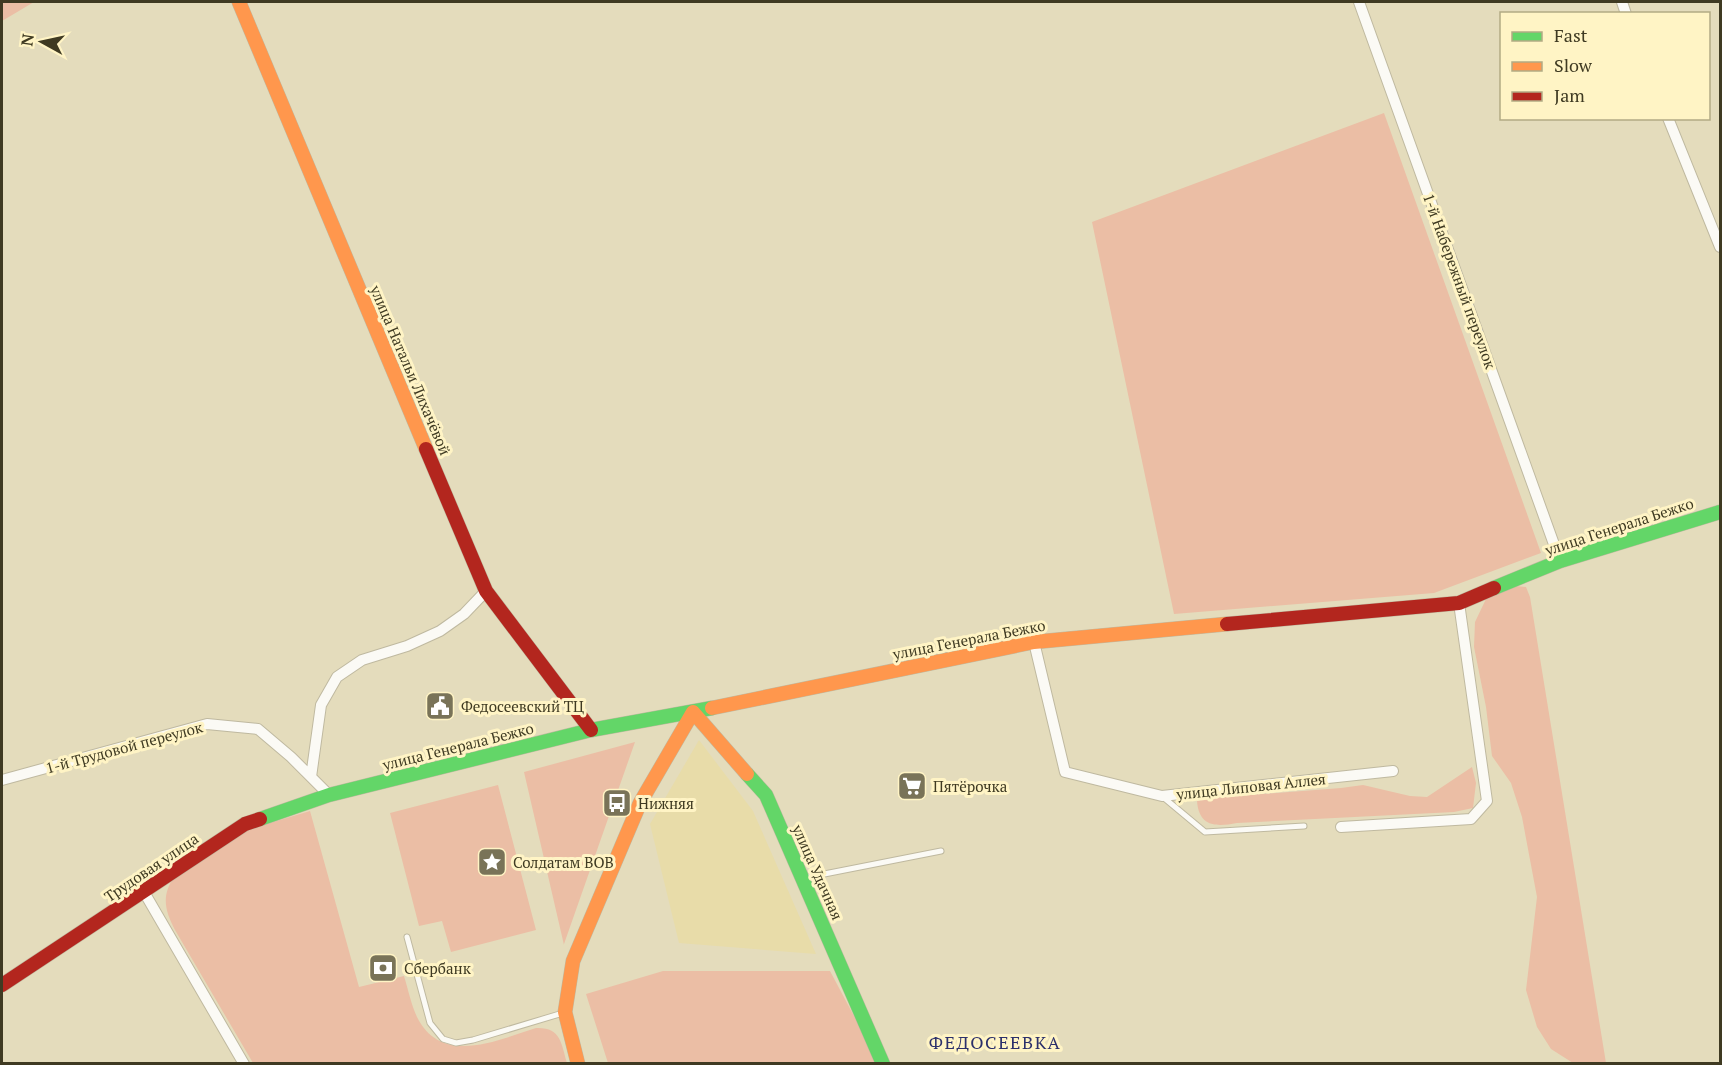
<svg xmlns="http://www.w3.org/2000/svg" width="1722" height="1065" viewBox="0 0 1722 1065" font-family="'PT Serif',serif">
	<rect width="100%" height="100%" fill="#e4dcbc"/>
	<path fill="#e8dca9" d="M699 740 753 811 816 954 679 943 650 824Z"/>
	<path fill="#ebbea5" d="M2 2H34L2 21Z
		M1384 113 1541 553 1434 593 1174 614 1092 222Z
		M1515 586 1526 587 1530 597 1606 1063H1573L1551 1049 1537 1027 1526 990 1537 897 1522 817 1511 783 1492 756 1486 707 1474 647 1475 622 1486 599Z
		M635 742 564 944V945L524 772Z
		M1472 767 1476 783 1473 808 1454 812 1237 823C1216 827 1199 827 1197 801L1212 798 1341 788 1363 785 1410 796 1427 797Z
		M498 785 536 930 451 952 442 921 419 926 390 813Z
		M310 811 359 987 404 976C408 989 411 1004 417 1017 441 1065 493 1042 536 1028 561 1027 561 1043 567 1063H253L175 930C165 911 161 896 174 877L250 829Z
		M663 971H830L879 1063H608L586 994Z"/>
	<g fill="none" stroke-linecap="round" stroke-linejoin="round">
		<g stroke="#bfb9a0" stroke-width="7">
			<path id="lane" d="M1163 797 1205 832 1304 826
				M804 878 941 851
				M407 937 430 1023 443 1039 456 1043 473 1040 563 1013"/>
		</g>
		<g stroke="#bfb9a0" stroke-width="12">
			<path id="street" d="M1359 2 1560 561
				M1622 2 1626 14
				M1668 118 1720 247
				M1034 642 1065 772 1162 796 1393 771
				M311 777 321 705 337 677 362 660 407 646 440 631 464 614 486 591
				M2 780 207 724 258 729 291 757 329 795
				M1341 827 1471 819 1487 801 1459 603
				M144 892 244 1064"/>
		</g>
		<g stroke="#bfb9a0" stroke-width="15">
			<path id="fast" d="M1494 588 1560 561 1720 512
				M747 774 766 795 883 1064
				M260 819 329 795 591 730 712 708"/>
		</g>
		<g stroke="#bfb9a0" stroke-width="15">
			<path id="slow" d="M239 2 426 449
				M712 708 1034 642 1227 624
				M578 1064 565 1012 573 961 640 803 693 712 747 774"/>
		</g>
		<g stroke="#bfb9a0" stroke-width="15">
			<path id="jam" d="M426 449 486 591 591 730
				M1227 624 1459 603 1494 588
				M2 985 245 824 260 819"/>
		</g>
		<use href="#lane" stroke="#fbfaf5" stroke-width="5"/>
		<use href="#street" stroke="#fbfaf5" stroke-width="10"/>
		<use href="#fast" stroke="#63d668" stroke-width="14"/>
		<use href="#slow" stroke="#ff974d" stroke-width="14"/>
		<use href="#jam" stroke="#b3261e" stroke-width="14"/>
	</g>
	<defs>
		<g id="civic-square" transform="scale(1.5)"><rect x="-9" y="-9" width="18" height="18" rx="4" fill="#797358" stroke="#fff4c5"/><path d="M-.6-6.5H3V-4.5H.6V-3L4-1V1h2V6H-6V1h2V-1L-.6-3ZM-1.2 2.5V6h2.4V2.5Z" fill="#fff"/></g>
		<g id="supermarket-square" transform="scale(1.5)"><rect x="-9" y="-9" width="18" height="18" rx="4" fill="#797358" stroke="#fff4c5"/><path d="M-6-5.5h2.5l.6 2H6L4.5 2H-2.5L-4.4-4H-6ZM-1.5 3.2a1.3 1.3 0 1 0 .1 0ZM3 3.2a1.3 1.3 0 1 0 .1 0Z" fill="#fff"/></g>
		<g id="bus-square" transform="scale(1.5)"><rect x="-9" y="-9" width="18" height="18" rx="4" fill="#797358" stroke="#fff4c5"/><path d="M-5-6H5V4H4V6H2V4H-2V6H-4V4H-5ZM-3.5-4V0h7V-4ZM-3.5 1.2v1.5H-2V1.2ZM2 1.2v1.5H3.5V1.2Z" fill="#fff"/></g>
		<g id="sight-square" transform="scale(1.5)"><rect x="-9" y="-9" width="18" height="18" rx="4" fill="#797358" stroke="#fff4c5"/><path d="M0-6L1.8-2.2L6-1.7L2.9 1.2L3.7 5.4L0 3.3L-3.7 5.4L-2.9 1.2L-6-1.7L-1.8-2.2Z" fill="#fff"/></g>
		<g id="bank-square" transform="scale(1.5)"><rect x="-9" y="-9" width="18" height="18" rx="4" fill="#797358" stroke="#fff4c5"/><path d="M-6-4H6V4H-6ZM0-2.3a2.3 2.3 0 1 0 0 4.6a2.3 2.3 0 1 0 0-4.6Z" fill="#fff"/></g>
	</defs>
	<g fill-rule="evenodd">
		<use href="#civic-square" x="440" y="706"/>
		<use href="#supermarket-square" x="912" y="786"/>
		<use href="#bus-square" x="617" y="803"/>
		<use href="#sight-square" x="492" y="862"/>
		<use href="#bank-square" x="383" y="968"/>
	</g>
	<g text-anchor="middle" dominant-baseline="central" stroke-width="6" stroke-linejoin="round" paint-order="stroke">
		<g font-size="15" fill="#3f3a22" stroke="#fff4c5">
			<text transform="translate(1460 281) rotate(70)">1-й Набережный переулок</text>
			<text transform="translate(411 370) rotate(67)">улица Натальи Лихачёвой</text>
			<text transform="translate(1619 526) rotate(-18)">улица Генерала Бежко</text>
			<text transform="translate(969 639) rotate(-11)">улица Генерала Бежко</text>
			<text transform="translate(458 746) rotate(-14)">улица Генерала Бежко</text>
			<text transform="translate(124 747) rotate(-15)">1-й Трудовой переулок</text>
			<text transform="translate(1251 786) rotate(-6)">улица Липовая Аллея</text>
			<text transform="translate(151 867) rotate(-34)">Трудовая улица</text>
			<text transform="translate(818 872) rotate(66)">улица Удачная</text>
		</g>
		<g font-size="15" fill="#3f3a22" stroke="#fff4c5" text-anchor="start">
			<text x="461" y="706">Федосеевский ТЦ</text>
			<text x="933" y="786">Пятёрочка</text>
			<text x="638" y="803">Нижняя</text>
			<text x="513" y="862">Солдатам ВОВ</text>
			<text x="404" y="968">Сбербанк</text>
		</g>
		<g font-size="18" letter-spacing="1.5" fill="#2c306b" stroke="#fff4c5">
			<text x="995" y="1042">ФЕДОСЕЕВКА</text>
		</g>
	</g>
	<rect width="1722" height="1065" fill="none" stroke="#3f3a22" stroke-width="6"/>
	<rect x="1500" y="12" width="210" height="108" fill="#fff4c5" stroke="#b2aa84" stroke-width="1.5"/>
	<rect x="1512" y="32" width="30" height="9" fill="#63d668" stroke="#b2aa84" stroke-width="1.5"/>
	<text x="1554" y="42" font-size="18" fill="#3f3a22">Fast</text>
	<rect x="1512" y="62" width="30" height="9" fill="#ff974d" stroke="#b2aa84" stroke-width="1.5"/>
	<text x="1554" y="72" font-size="18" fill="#3f3a22">Slow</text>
	<rect x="1512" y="92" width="30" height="9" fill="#b3261e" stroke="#b2aa84" stroke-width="1.5"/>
	<text x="1554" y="102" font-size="18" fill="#3f3a22">Jam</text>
	<g transform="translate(42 42) rotate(278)" stroke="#fff4c5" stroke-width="4.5" paint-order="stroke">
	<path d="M0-4.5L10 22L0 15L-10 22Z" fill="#3f3a22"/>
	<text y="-9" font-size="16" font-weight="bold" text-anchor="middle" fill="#3f3a22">N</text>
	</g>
</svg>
